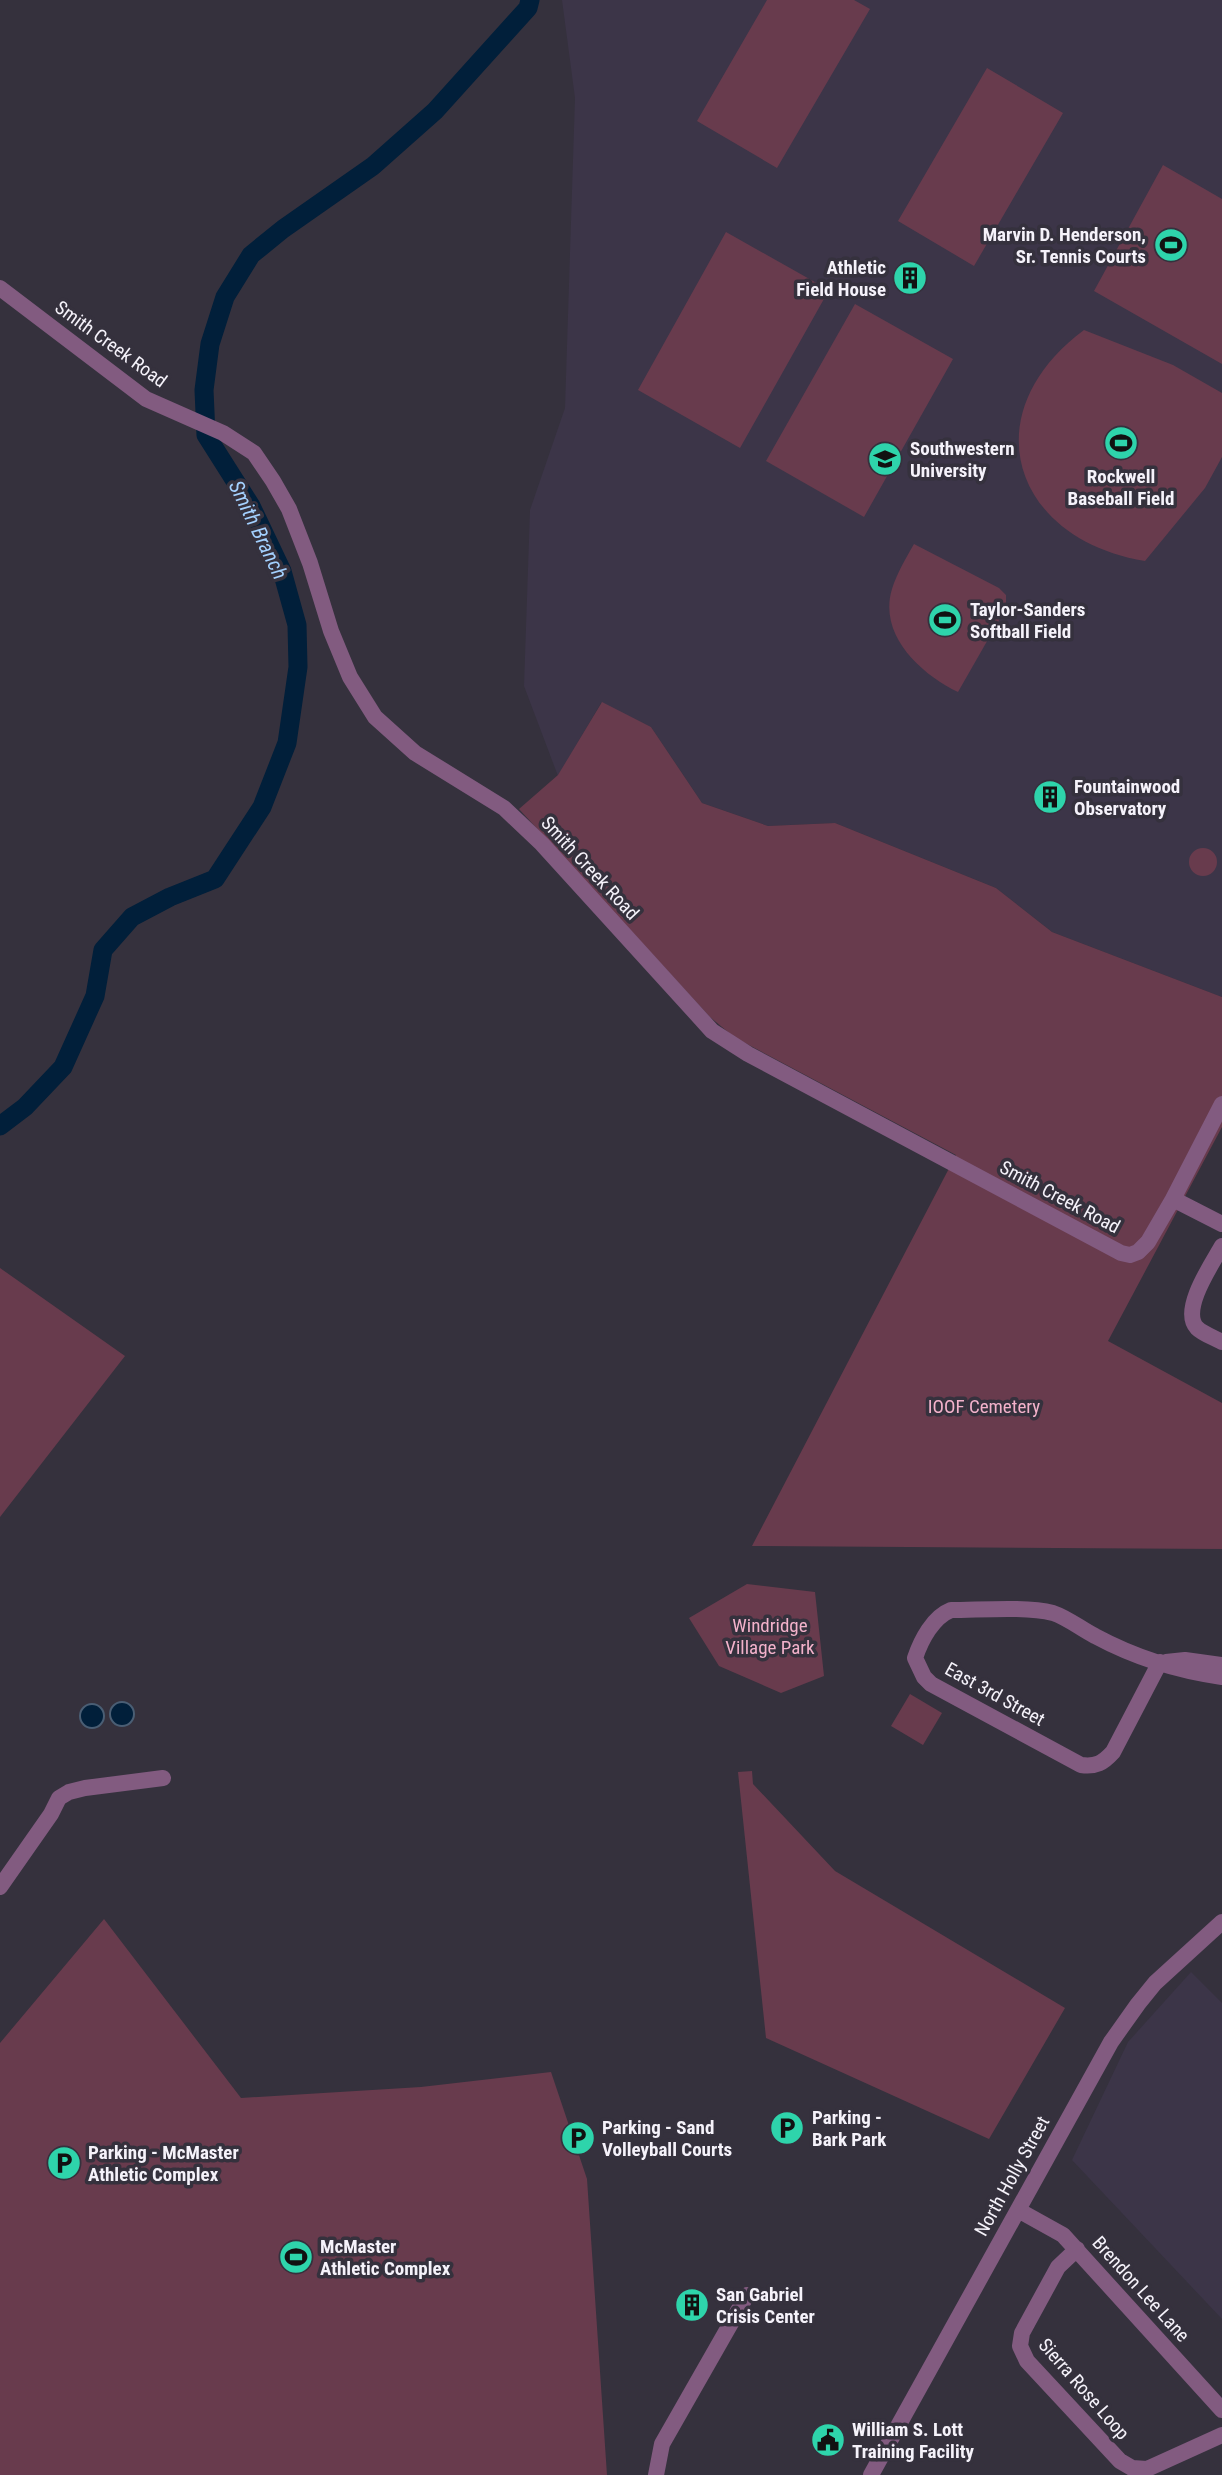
<svg xmlns="http://www.w3.org/2000/svg" width="1222" height="2475" viewBox="0 0 1222 2475" font-family="'Roboto Condensed',sans-serif">
	<rect width="100%" height="100%" fill="#35313d"/>
	<path fill="#3c3548" d="M562 0H1222V997L1052 932 996 888 835 823 768 826 702 803 651 727 601 703 558 776 524 686 530 510 565 408 575 98Z
		M1191 1972 1222 2003V2319L1072 2160 1128 2042Z"/>
	<path fill="#683b4d" d="M767 0H854L870 9 777 168 697 121Z
		M987 68 1063 113 974 266 898 221Z
		M1163 165 1222 199V364L1094 291Z
		M726 232 829 290 740 448 638 390Z
		M855 304 953 359 864 517 766 461Z
		M1084 330 1173 365 1222 393V457L1205 488 1145 561C1012 539 972 413 1084 330Z
		M914 544 999 588 1006 595V608L958 692C921 674 878 635 892 589 897 573 906 558 914 544Z
		M602 702 651 727 702 803 768 826 835 823 996 888 1052 932 1222 997V1127L1108 1341 1222 1403V1549L752 1546 956 1155 734 1037 710 1017 519 809 558 775Z
		M1189 862a14 14 0 1 1 28 0a14 14 0 1 1-28 0Z
		M0 1268 125 1356 0 1517Z
		M747 1584 815 1592 824 1676 781 1693 719 1666 689 1618Z
		M910 1694 942 1713 923 1745 891 1726Z
		M752 1771 753 1784 835 1871 1065 2008 989 2139 766 2038 738 1772Z
		M104 1919 241 2098 421 2087 551 2072 587 2179 607 2475H0V2043Z"/>
	<path fill="#011f3a" stroke="#4a5e74" stroke-width="2" d="M110 1714a12 12 0 1 1 24 0a12 12 0 1 1-24 0Z
		M80 1716a12 12 0 1 1 24 0a12 12 0 1 1-24 0Z"/>
	<g fill="none" stroke-linecap="round" stroke-linejoin="round">
		<path stroke="#011f3a" stroke-width="19" d="M0 1126 25 1107 63 1067 95 996 103 950 132 917 170 897 215 879 262 807 287 743 298 667 297 625 282 571 251 506 206 435 204 390 210 344 225 297 251 255 283 229 373 166 435 111 528 8 530 0"/>
		<path stroke="#825b80" stroke-width="16" d="M0 288 146 399 223 433 254 453 273 481 289 509 310 563 331 631 350 677 375 717 415 753 504 808 542 844 712 1031 748 1054 1121 1253 1130 1255 1138 1252 1148 1242 1173 1199 1222 1104
			M1173 1199 1222 1224
			M1222 1246C1212 1264 1180 1310 1197 1328 1203 1334 1215 1338 1222 1342
			M1160 1662 1113 1752C1103 1763 1096 1767 1081 1765L931 1684 924 1677 915 1658C921 1640 933 1617 951 1610 980 1610 1026 1606 1053 1613 1068 1618 1081 1629 1095 1636 1134 1657 1179 1671 1222 1677
			M1166 1662 1185 1660 1222 1665
			M0 1887 51 1814 59 1798 69 1792 85 1788 163 1778
			M1018 2210 1063 2235 1222 2410
			M1077 2249 1058 2267 1022 2333 1020 2346 1027 2361 1120 2461 1132 2468 1147 2469 1222 2435
			M656 2475 662 2444 747 2295
			M871 2475 1111 2042 1138 2004 1155 1983 1222 1922"/>
	</g>
	<defs>
		<g id="stadium-disc" transform="scale(1.75)"><circle r="9.5" fill="#2ed4ab" stroke="#35313d"/><path d="M0-5a6.5 5 0 1 0 0 10a6.5 5 0 1 0 0-10ZM-3.5-1.8h7v3.6h-7Z" fill="#111"/></g>
		<g id="building-disc" transform="scale(1.75)"><circle r="9.5" fill="#2ed4ab" stroke="#35313d"/><path d="M-4-6H4V6H1V3H-1V6H-4ZM-2.5-4.3h1.7v1.8h-1.7ZM.8-4.3h1.7v1.8H.8ZM-2.5-1h1.7V.8h-1.7ZM.8-1h1.7V.8H.8Z" fill="#111"/></g>
		<g id="university-disc" transform="scale(1.75)"><circle r="9.5" fill="#2ed4ab" stroke="#35313d"/><path d="M0-5L7-2L0 1L-7-2ZM-4 1L0 2.5L4 1V4Q0 6-4 4Z" fill="#111"/></g>
		<g id="parking-disc" transform="scale(1.75)"><circle r="9.5" fill="#2ed4ab" stroke="#35313d"/><path d="M-3.5-5.5H1a3.5 3.5 0 0 1 0 7H-1V5.5H-3.5ZM-1-3.4V-.6H.8a1.4 1.4 0 0 0 0-2.8Z" fill="#111"/></g>
		<g id="civic-disc" transform="scale(1.75)"><circle r="9.5" fill="#2ed4ab" stroke="#35313d"/><path d="M-.6-6.5H3V-4.5H.6V-3L4-1V1h2V6H-6V1h2V-1L-.6-3ZM-1.2 2.5V6h2.4V2.5Z" fill="#111"/></g>
	</defs>
	<g fill-rule="evenodd">
		<use href="#stadium-disc" x="1171" y="245"/>
		<use href="#building-disc" x="910" y="278"/>
		<use href="#stadium-disc" x="1121" y="443"/>
		<use href="#university-disc" x="885" y="459"/>
		<use href="#stadium-disc" x="945" y="620"/>
		<use href="#building-disc" x="1050" y="797"/>
		<use href="#parking-disc" x="787" y="2128"/>
		<use href="#parking-disc" x="578" y="2138"/>
		<use href="#parking-disc" x="64" y="2163"/>
		<use href="#stadium-disc" x="296" y="2257"/>
		<use href="#building-disc" x="692" y="2305"/>
		<use href="#civic-disc" x="828" y="2440"/>
	</g>
	<g text-anchor="middle" dominant-baseline="central" stroke-width="7" stroke-linejoin="round" paint-order="stroke">
		<g font-size="19" font-weight="bold" fill="#f5f2fa" stroke="#35313d" text-anchor="start">
			<text x="1146" y="234" text-anchor="end">Marvin D. Henderson,<tspan x="1146" dy="22">Sr. Tennis Courts</tspan></text>
			<text x="886" y="267" text-anchor="end">Athletic<tspan x="886" dy="22">Field House</tspan></text>
			<text x="910" y="448">Southwestern<tspan x="910" dy="22">University</tspan></text>
			<text x="1121" y="476" text-anchor="middle">Rockwell<tspan x="1121" dy="22">Baseball Field</tspan></text>
			<text x="970" y="609">Taylor-Sanders<tspan x="970" dy="22">Softball Field</tspan></text>
			<text x="1074" y="786">Fountainwood<tspan x="1074" dy="22">Observatory</tspan></text>
			<text x="812" y="2117">Parking -<tspan x="812" dy="22">Bark Park</tspan></text>
			<text x="602" y="2127">Parking - Sand<tspan x="602" dy="22">Volleyball Courts</tspan></text>
			<text x="88" y="2152">Parking - McMaster<tspan x="88" dy="22">Athletic Complex</tspan></text>
			<text x="320" y="2246">McMaster<tspan x="320" dy="22">Athletic Complex</tspan></text>
			<text x="716" y="2294">San Gabriel<tspan x="716" dy="22">Crisis Center</tspan></text>
			<text x="852" y="2429">William S. Lott<tspan x="852" dy="22">Training Facility</tspan></text>
		</g>
		<g font-size="19" fill="#f5f2fa" stroke="#35313d">
			<text transform="translate(111 344) rotate(36)">Smith Creek Road</text>
			<text transform="translate(590 868) rotate(47)">Smith Creek Road</text>
			<text transform="translate(1060 1197) rotate(28)">Smith Creek Road</text>
			<text transform="translate(995 1694) rotate(29)">East 3rd Street</text>
			<text transform="translate(1012 2176) rotate(-61)">North Holly Street</text>
			<text transform="translate(1141 2289) rotate(48)">Brendon Lee Lane</text>
			<text transform="translate(1084 2389) rotate(49)">Sierra Rose Loop</text>
		</g>
		<g font-size="19" fill="#f3b2cb" stroke="#35313d">
			<text x="984" y="1406">IOOF Cemetery</text>
			<text x="770" y="1625">Windridge<tspan x="770" dy="22">Village Park</tspan></text>
		</g>
		<g font-size="21" font-style="italic" fill="#a3d0fe" stroke="#35313d">
			<text transform="translate(258 530) rotate(64)">Smith Branch</text>
		</g>
	</g>
</svg>
